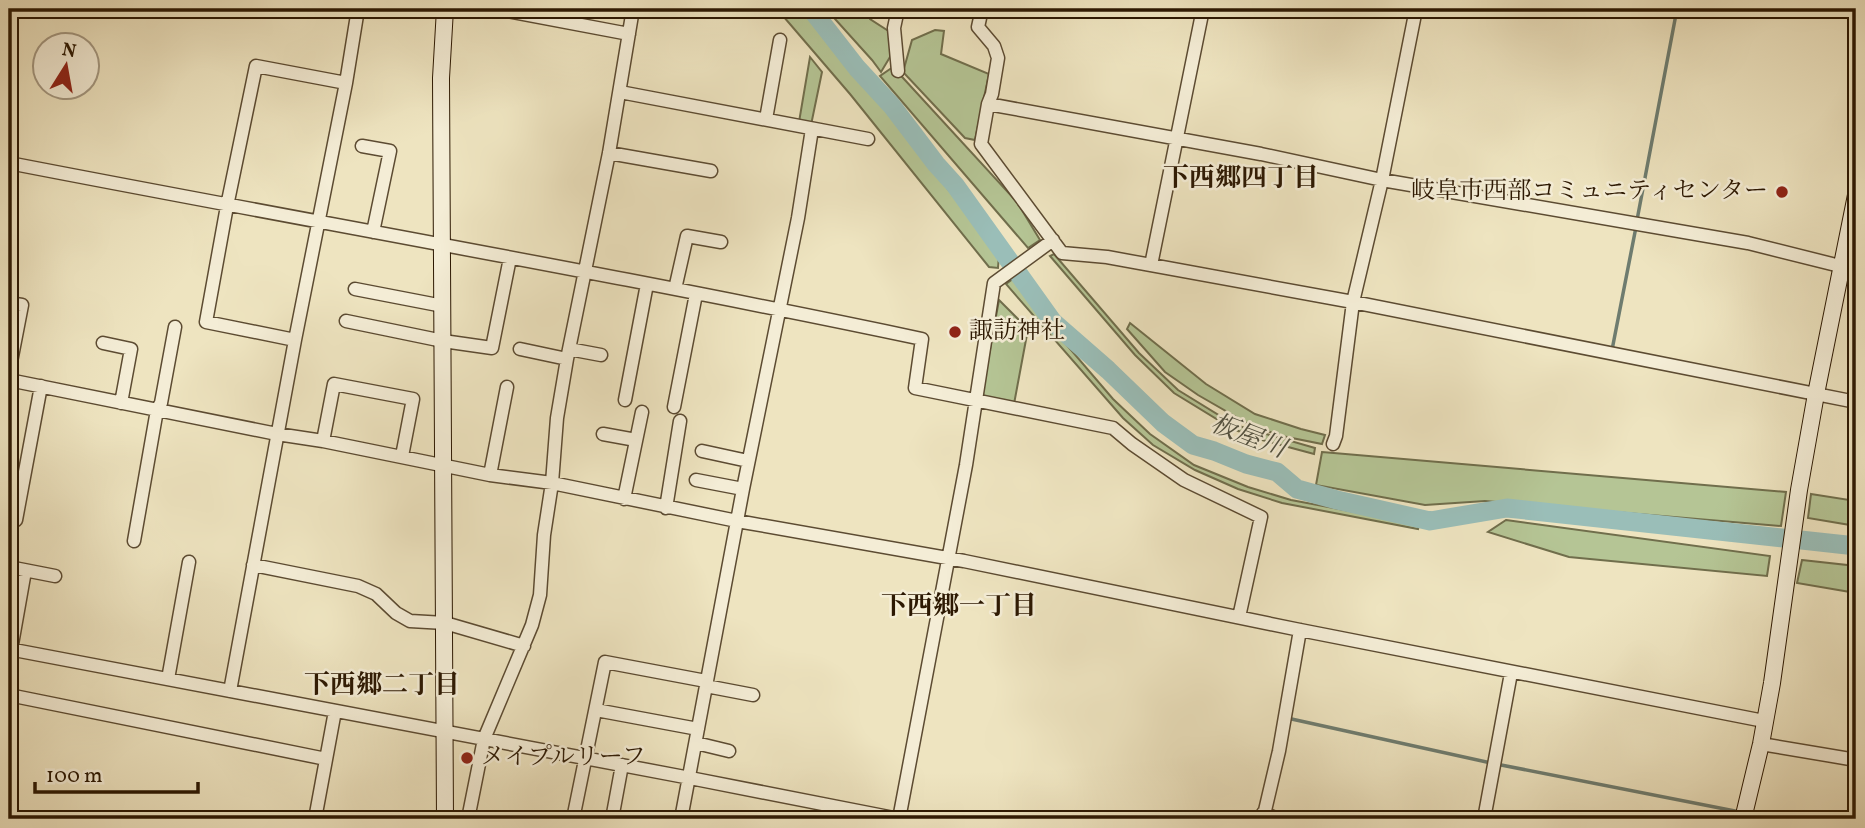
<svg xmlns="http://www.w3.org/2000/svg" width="1865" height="828" viewBox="0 0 1865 828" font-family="Vollkorn,'Noto Serif JP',serif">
	<rect width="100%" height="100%" fill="#eee4c0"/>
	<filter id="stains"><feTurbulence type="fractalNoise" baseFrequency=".00286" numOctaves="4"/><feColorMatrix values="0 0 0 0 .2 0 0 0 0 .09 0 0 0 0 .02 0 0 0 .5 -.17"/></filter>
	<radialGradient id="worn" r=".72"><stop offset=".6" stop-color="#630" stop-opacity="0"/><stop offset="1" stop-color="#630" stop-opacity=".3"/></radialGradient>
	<path fill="#b5c595" stroke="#706e4c" stroke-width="2" d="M777 9H800L841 54 874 98 892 113 948 189 979 224 999 255 998 268 989 267 850 94Z
		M826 9H866L870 19 890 32V57L881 72 872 60Z
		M935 30 944 31 941 54 989 74 975 140 965 138 903 72 912 40Z
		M810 57 822 72 811 125 799 122Z
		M893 67 1017 202 1040 240 1028 248 880 76Z
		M1054 254 1139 353 1178 390 1235 425 1315 448 1314 454 1262 440 1233 429 1174 393 1135 355 1050 256Z
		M1014 278 1035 308 1113 399 1150 434 1194 465 1248 487 1291 500 1419 524 1418 529 1282 503 1238 489 1195 470 1153 445 1123 418 1006 284Z
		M999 300 1028 329 1014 404 981 398Z
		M1130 323 1206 384 1255 414 1301 429 1325 435 1322 444 1282 436 1252 426 1198 395 1165 372 1127 329Z
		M1322 452 1786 492 1781 526 1485 501 1425 505 1316 485Z
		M1811 494 1856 501V526L1808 518Z
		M1506 520 1770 556 1767 576 1569 557 1488 532Z
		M1802 560 1856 566V593L1797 583Z"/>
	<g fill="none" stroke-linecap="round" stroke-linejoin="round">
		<path stroke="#6e7c6f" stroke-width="3.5" d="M1637 220 1677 9
			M1612 350 1636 227
			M1287 718 1491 763 1735 811"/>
		<path stroke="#9abeb8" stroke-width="19" d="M811 9 857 68 892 106 936 164 955 185 1053 322 1108 370 1163 423 1193 445 1214 451 1246 464 1277 472 1297 489 1337 500 1430 521 1507 508 1856 546"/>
		<g stroke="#5c4b32" stroke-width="15">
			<path id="street" d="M497 9 629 34
				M982 9 978 27 994 46 998 58 992 94 988 104 981 144 1062 253 1107 257 1151 265 1353 302 1856 402
				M898 71 894 28 898 9
				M620 92 868 139
				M988 104 1261 154 1382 180 1748 243 1856 270
				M766 119 780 40
				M362 146 390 151 373 232
				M609 153 711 171
				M9 163C313 222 619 275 922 339L915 388 1113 428 1132 444 1184 480 1261 517 1239 617
				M1151 265 1203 9
				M355 289 443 306
				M675 289 687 236 721 242
				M9 303 22 305 9 372
				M346 321 443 341 492 348 510 258
				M295 340 206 322 227 206 256 66 346 83
				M103 343 131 349 121 403
				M520 349 567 359
				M569 349 601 355
				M9 380 277 434 323 441 490 475 552 483 737 521 964 561 1300 630 1764 721
				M625 400 647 284
				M674 407 696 294
				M603 434 636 440
				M323 441 334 384 413 399 402 456
				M1333 444 1336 436 1353 302 1382 180 1416 9
				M702 451 748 461
				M490 475 507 387
				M696 480 743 489
				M624 499 642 412
				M666 508 680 421
				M16 520 41 386
				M134 541 157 410 161 403 175 327
				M253 565 358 586 376 594 396 613 410 621 445 623 524 646
				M9 567 55 576
				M9 649 690 778 899 819
				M11 650 25 571
				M168 679 189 562
				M706 686 753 695
				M230 691 295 340 346 83 358 9
				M9 695 326 759
				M596 710 698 729
				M696 743 729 751
				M1761 744 1856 760
				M1263 813 1278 819
				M468 817 483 819
				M315 819 335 711
				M468 819 484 739 532 625 540 595 544 535 552 483 557 418 567 359 609 153 633 9
				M573 819 605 662 706 681
				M612 819 622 765
				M681 819 743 489 798 218 812 129
				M899 819 966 465 994 283 1053 240
				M1263 819 1279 751 1300 630
				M1484 819 1511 673"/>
		</g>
		<g stroke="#2c1802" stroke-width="18">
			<path id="secondary" d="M445 9 441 78 445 819
				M1743 819 1761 744 1772 683 1799 490 1816 394 1856 195"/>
		</g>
		<use href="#street" stroke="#f4edd6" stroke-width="12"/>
		<use href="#secondary" stroke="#f4edd6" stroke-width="16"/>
	</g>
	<g fill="#8f2418" stroke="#f4edd6" stroke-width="2.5">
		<circle cx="1782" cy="192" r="7"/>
		<circle cx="955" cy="332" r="7"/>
		<circle cx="467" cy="758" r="7"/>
	</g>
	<g text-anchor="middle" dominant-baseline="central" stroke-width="5" stroke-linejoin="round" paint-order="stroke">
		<g font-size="24" fill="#2c1802" stroke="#f4edd6" text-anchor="start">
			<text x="1768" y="192" text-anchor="end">岐阜市西部コミュニティセンター</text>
			<text x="969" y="332">諏訪神社</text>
			<text x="481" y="758">メイプルリーフ</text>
		</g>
		<g font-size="26" font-weight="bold" fill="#2c1802" stroke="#f4edd6">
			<text x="1241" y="179">下西郷四丁目</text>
			<text x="959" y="607">下西郷一丁目</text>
			<text x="382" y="686">下西郷二丁目</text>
		</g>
		<g font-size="26" font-style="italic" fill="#525242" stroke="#f4edd6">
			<text transform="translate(1248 437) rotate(21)">板屋川</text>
		</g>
	</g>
	<rect width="1865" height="828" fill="none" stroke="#eee4c0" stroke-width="35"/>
	<rect x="10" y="10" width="1844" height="807" fill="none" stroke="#2c1802" stroke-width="3.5"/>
	<rect x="18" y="18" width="1830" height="793" fill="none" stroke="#2c1802" stroke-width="2"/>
	<g transform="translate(66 66) rotate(11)"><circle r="33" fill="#f4edd6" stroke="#a49881" stroke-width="2"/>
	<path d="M0-5L12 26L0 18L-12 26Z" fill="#8f2418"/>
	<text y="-10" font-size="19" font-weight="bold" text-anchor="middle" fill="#2c1802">N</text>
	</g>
	<path d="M35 782v10h163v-10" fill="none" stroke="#2c1802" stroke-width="3.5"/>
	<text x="46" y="782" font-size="21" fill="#2c1802" stroke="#f4edd6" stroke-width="5" paint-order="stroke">100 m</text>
	<rect width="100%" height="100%" filter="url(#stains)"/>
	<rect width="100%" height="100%" fill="url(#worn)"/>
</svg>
